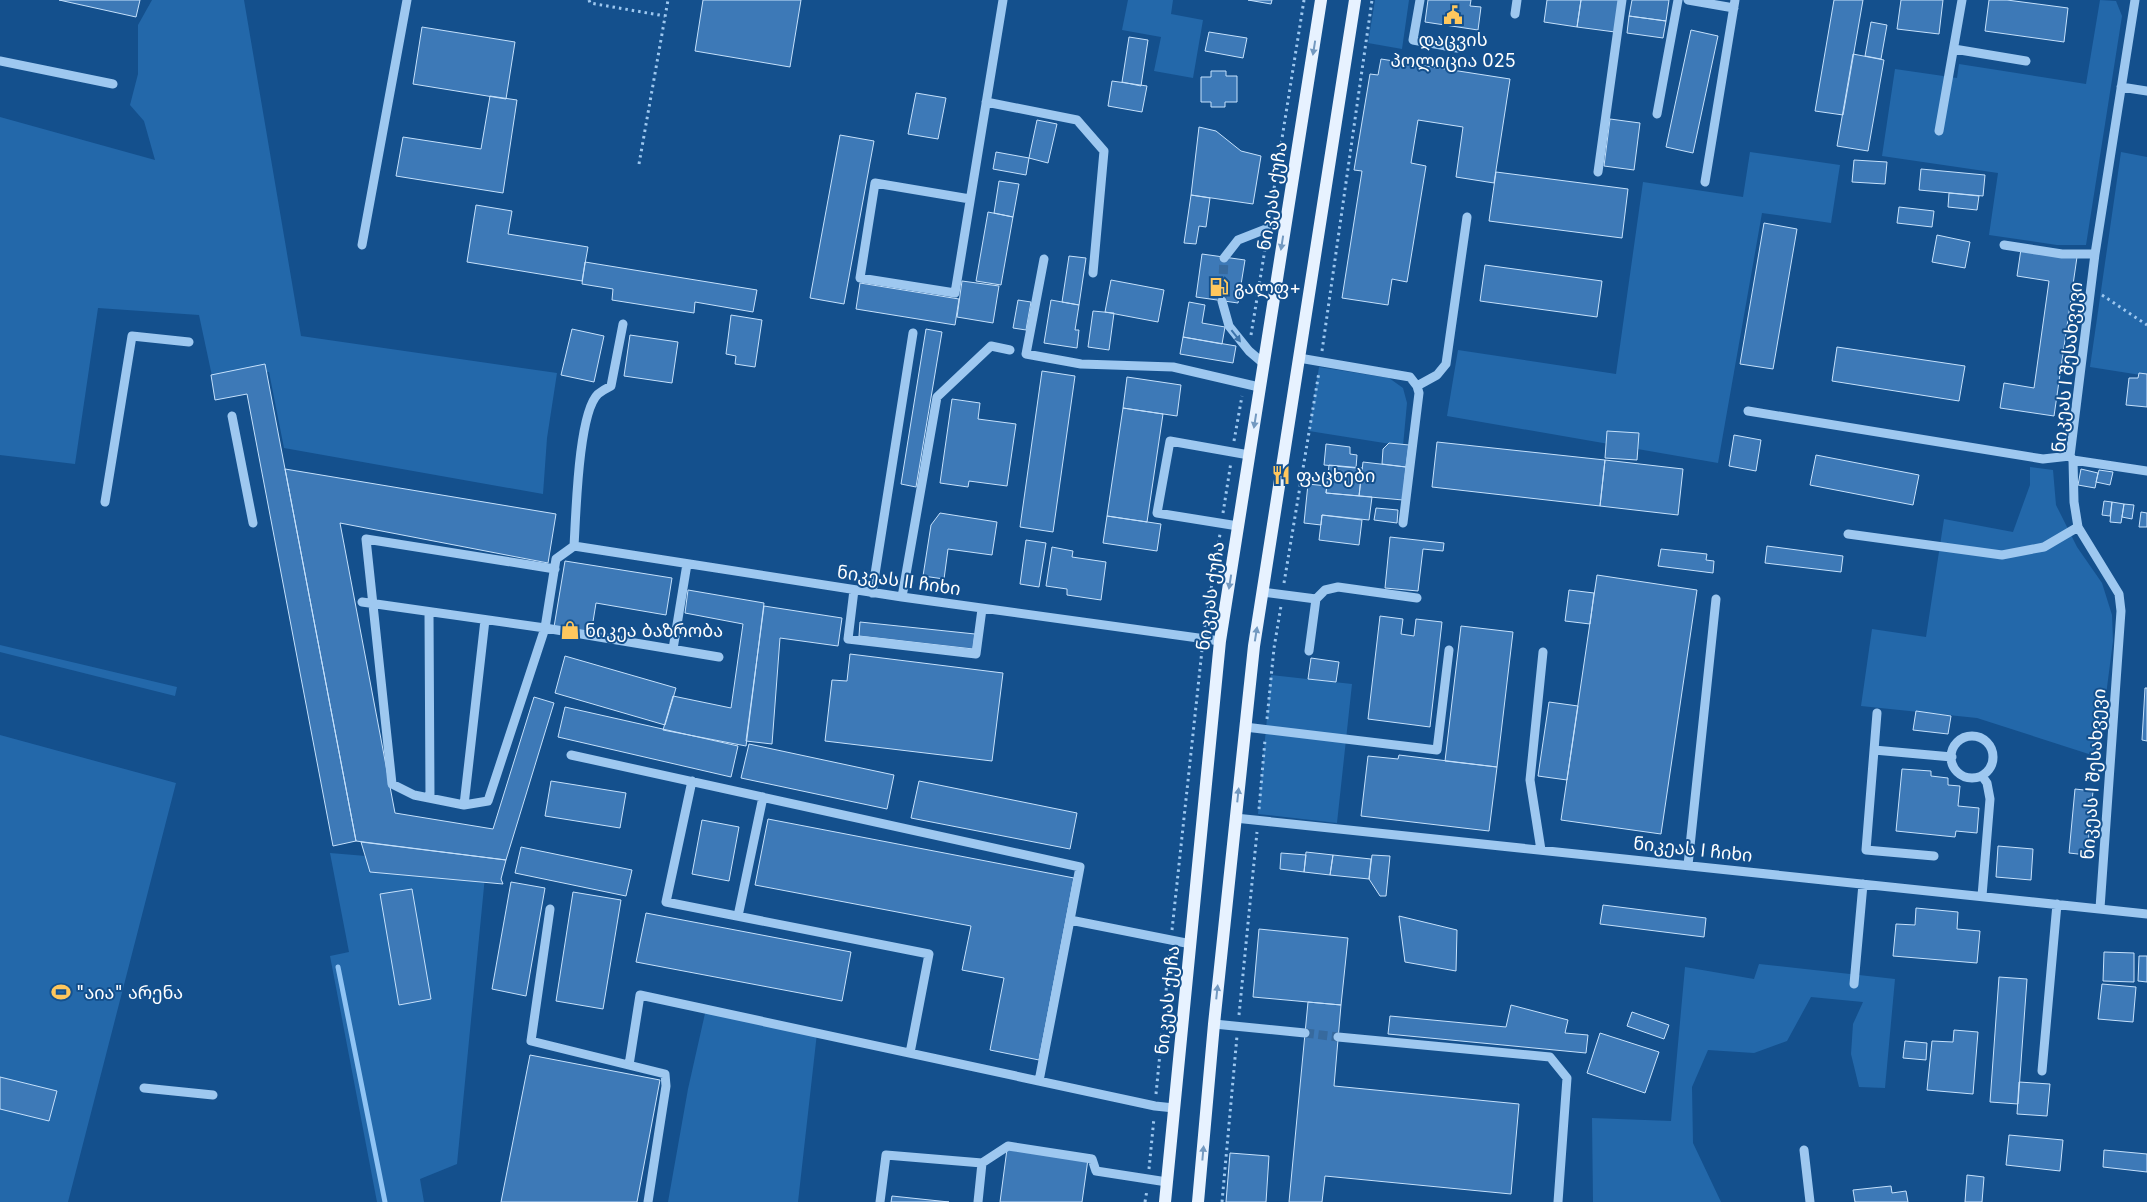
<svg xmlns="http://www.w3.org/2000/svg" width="2147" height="1202" viewBox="0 0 2147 1202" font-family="Inter,'Noto Sans Georgian',sans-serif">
	<rect width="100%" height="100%" fill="#14508d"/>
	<path fill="#2368aa" d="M152 0H244L301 336 557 373 547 438 543 494 284 448 269 372 212 376 199 315 98 308 75 464 0 455V117L155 160 144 121 130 105 138 74V25Z
		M1128 0H1173L1171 14 1203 20 1193 78 1154 71 1161 37 1122 30Z
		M1375 0H1409L1402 49 1368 43Z
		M2100 0 2116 1 2122 16 2086 245H2057L1989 235 1998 173 1882 156 1895 69 1957 78 1959 64 2086 84Z
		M1750 152 1840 165 1831 223 1762 213 1718 463 1447 416 1458 350 1616 374 1643 182 1743 197Z
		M2121 152 2147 157V376L2090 367Z
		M1319 367 1389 378 1403 388 1407 403 1403 446 1309 431Z
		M2030 467 2053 470 2056 505 2077 547 2102 583 2112 615 2113 641 2098 757 1977 718 1861 706 1872 629 1926 637 1944 519 2013 532 2030 485Z
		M0 645 177 687 175 696 0 652Z
		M1271 675 1352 684 1337 823 1258 814Z
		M0 735 176 783 68 1202H0Z
		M330 853 486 866 457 1164 420 1179 424 1202H377L330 956 349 952Z
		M1759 964 1895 979 1885 1088 1859 1087 1851 1054 1853 1024 1863 1002 1811 997 1787 1041 1754 1053 1708 1050 1692 1087 1693 1143 1721 1202H1593L1592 1118 1671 1121 1685 967 1754 979Z
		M706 1009 817 1033 798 1202H668L688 1089Z"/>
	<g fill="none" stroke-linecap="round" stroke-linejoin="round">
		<path stroke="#90c4f4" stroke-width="5" d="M338 967 385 1202"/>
	</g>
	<path fill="#3d79b7" stroke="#c5e1fc" d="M59 0H140L136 17Z
		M703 0H801L790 67 695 51Z
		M1248 0H1272L1271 4Z
		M1428 0H1471L1470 6 1481 7 1478 30 1425 22Z
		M1547 0H1581L1577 27 1544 22Z
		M1581 0H1619L1615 32 1577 27Z
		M1632 0H1669L1666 21 1629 16Z
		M1834 0H1863L1843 115 1815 111Z
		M1901 0H1943L1939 34 1897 29Z
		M1989 0H2007L2068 8 2064 42 1985 31Z
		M1629 16 1666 21 1663 38 1627 33Z
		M1871 22 1887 25 1881 59 1865 56Z
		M422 27 515 42 506 99 413 84Z
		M1691 30 1718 36 1693 153 1666 147Z
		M1209 32 1247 38 1243 58 1205 51Z
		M1129 37 1148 40 1141 86 1122 82Z
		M1853 54 1884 60 1868 151 1837 146Z
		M1381 59 1510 79 1494 183 1456 177 1463 127 1418 120 1411 163 1426 166 1407 282 1392 279 1388 305 1342 298 1362 171 1354 170 1370 74 1378 75Z
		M1211 71H1226V76H1237V102H1225V107H1211V102H1201V77H1211Z
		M1112 81 1147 86 1142 112 1108 106Z
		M916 93 946 98 938 139 908 134Z
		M490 96 517 100 503 193 396 176 403 137 481 149Z
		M1610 119 1640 123 1634 170 1604 166Z
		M1037 120 1057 124 1048 163 1029 158Z
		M1199 127 1216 131 1241 151 1261 156 1253 204 1191 195Z
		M840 135 874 141 844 304 810 298Z
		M996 152 1029 158 1026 175 993 169Z
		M1854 160 1887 162 1885 184 1852 182Z
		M1921 169 1985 175 1983 196 1919 190Z
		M1496 172 1628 189 1622 238 1489 221Z
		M999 181 1019 184 1013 217 994 213Z
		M1949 193 1979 196 1977 210 1948 207Z
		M1191 195 1210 198 1206 227 1199 226 1196 244 1184 243Z
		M476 205 512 211 508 234 588 247 582 281 467 262Z
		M1899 207 1934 211 1932 227 1897 223Z
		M988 212 1013 217 1001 285 976 281Z
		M1764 223 1797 229 1773 369 1740 364Z
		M1937 235 1970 242 1965 268 1932 262Z
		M2021 249 2077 257 2054 416 2000 408 2004 383 2034 388 2049 281 2017 276Z
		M1202 254 1245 260 1238 303 1196 297Z
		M1069 256 1086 258 1079 305 1062 302Z
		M585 262 757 290 753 312 695 302 694 313 612 300 613 289 582 284Z
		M1485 265 1602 281 1597 317 1480 301Z
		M1111 280 1164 290 1158 322 1105 312Z
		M962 281 999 286 993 323 957 317Z
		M860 283 959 299 955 325 856 309Z
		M1018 300 1031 302 1026 330 1013 328Z
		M1051 300 1079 305 1075 330H1079L1077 348 1044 343Z
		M1189 302 1205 305 1202 323 1225 327 1222 344 1183 337Z
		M1093 311 1114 313 1109 350 1088 347Z
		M731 315 762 320 755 367 735 364 736 356 726 354Z
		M572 329 604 336 594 382 561 375Z
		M926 329 942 332 916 487 901 484Z
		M630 335 678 342 672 383 624 376Z
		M1183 337 1236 346 1233 363 1180 354Z
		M1837 347 1965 366 1959 401 1832 381Z
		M265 364 356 841 333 846 247 394 215 400 211 375Z
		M1042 371 1075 376 1053 532 1020 527Z
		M2139 373 2147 374V407L2126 405 2129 378H2138Z
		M1127 377 1181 385 1177 416 1123 408Z
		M952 399 980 403 978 419 1016 424 1007 486 969 481 968 487 940 483Z
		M1123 408 1163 414 1147 522 1107 516Z
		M1607 431 1639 433 1637 460 1605 458Z
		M1734 435 1761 440 1756 471 1729 466Z
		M1437 442 1605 460 1600 506 1432 487Z
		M1389 443 1409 445 1406 467 1382 464 1383 449Z
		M1326 444 1350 447V454L1357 455 1356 468 1324 465Z
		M1816 455 1919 475 1913 505 1810 485Z
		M1605 460 1683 469 1678 515 1600 506Z
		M1363 462 1406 467 1403 500 1359 496Z
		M1329 465 1362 468 1359 496 1326 493Z
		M285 469 556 514 548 563 340 523 395 813 493 829 534 697 554 703 506 860 356 841Z
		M2081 469 2098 473 2095 488 2078 485Z
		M2099 470 2113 472 2110 485 2096 482Z
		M1308 484 1327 486 1326 493 1372 497 1369 520 1322 515 1321 525 1304 523Z
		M2104 501 2112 502 2110 516 2102 515Z
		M2112 502 2124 504 2121 523 2110 522Z
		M2124 504 2134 505 2132 519 2122 517Z
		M1376 508 1398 510 1397 523 1374 520Z
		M2141 512 2147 513V527H2139Z
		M940 513 997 522 992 555 948 549 944 579 923 576 931 525Z
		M1322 515 1362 520 1359 545 1319 540Z
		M1107 516 1161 524 1157 551 1103 543Z
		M1390 537 1444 543 1443 551 1423 549 1418 591 1385 588Z
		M1026 540 1046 543 1039 587 1020 584Z
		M1767 546 1843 556 1841 572 1765 563Z
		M1052 547 1073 551 1072 557 1106 562 1101 600 1067 595V589L1046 586Z
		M1661 549 1707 554 1706 560 1714 561 1713 573 1658 566Z
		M565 561 672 578 666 615 596 603 591 634 554 627Z
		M1597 575 1697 590 1661 834 1561 820Z
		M688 590 764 603 746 746 663 730 673 696 731 708 743 624 685 613Z
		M1569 590 1594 593 1590 624 1565 621Z
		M764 606 842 618 838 646 780 638 772 744 746 741Z
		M1380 616 1403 619 1401 634 1414 636 1416 619 1442 622 1430 727 1368 719Z
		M860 622 975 634 973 649 859 636Z
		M1461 626 1513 632 1497 767 1445 761Z
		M850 654 1003 673 992 761 825 741 832 680 847 681Z
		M565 656 676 688 665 725 555 693Z
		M1311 658 1339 662 1336 682 1308 679Z
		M2145 688H2147V741L2142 740Z
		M1549 702 1578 706 1567 780 1538 776Z
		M565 707 738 746 731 777 558 737Z
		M1916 711 1951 716 1948 734 1913 730Z
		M749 744 894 775 887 809 741 778Z
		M1399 755 1497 767 1489 831 1361 816 1368 756 1398 759Z
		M1902 769 1931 771V776L1948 778V785L1960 786 1958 806 1979 808 1977 833 1956 831 1955 837 1896 831Z
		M551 781 626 793 620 828 545 816Z
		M919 781 1077 813 1070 849 911 818Z
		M2075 789 2093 791 2087 855 2069 853Z
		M768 819 1074 878 1039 1060 990 1050 1004 978 962 970 971 926 755 885Z
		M702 820 739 827 729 881 692 874Z
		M361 842 506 860 501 879 503 884 370 872Z
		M1998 846 2033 849 2031 880 1996 877Z
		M521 847 632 870 626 896 515 873Z
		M1306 852 1333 855 1330 875 1304 872Z
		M1281 853 1306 855 1304 872 1280 869Z
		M1333 855 1371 859 1369 879 1330 875Z
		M1372 855 1390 856 1386 896H1380L1369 879Z
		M511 882 545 888 526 996 492 989Z
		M412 889 431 999 399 1005 380 894Z
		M573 892 621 900 603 1009 556 1001Z
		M1603 905 1706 918 1704 937 1600 924Z
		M1916 908 1958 912 1957 929 1980 931 1977 963 1893 956 1896 924 1915 925Z
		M646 913 851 952 842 1001 636 962Z
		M1399 916 1457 930 1456 971 1405 962Z
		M1259 929 1348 938 1341 1005 1253 997Z
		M2104 952 2134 953V982L2103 981Z
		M2139 956H2147V982L2138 981Z
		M1999 977 2027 979 2018 1104 1990 1102Z
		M2102 984 2136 987 2133 1022 2098 1019Z
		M1308 1002 1341 1005 1334 1086 1519 1104 1511 1194 1325 1176 1322 1202H1289Z
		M1511 1005 1568 1020 1565 1033 1588 1035 1586 1053 1388 1034 1390 1016 1506 1027Z
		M1632 1012 1669 1025 1664 1039 1627 1026Z
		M1954 1030 1978 1032 1973 1094 1927 1090 1932 1041 1953 1042Z
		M1600 1033 1659 1052 1645 1093 1587 1073Z
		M1905 1041 1927 1043 1926 1060 1903 1058Z
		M530 1055 660 1080 637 1202H501Z
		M0 1077 57 1091 49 1121 0 1109Z
		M2019 1082 2050 1084 2047 1116 2017 1114Z
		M2009 1135 2063 1140 2060 1171 2006 1165Z
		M1007 1149 1088 1159 1082 1202H1000Z
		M2104 1150 2147 1154V1172L2103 1167Z
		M1230 1153 1269 1156 1266 1202H1226Z
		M1967 1175 1984 1177 1982 1202H1965Z
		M1891 1186 1892 1193 1906 1191 1908 1202H1855L1853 1190Z
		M892 1196 949 1202H891Z"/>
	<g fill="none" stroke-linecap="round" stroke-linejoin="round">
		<path stroke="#376a9e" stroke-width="9" stroke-dasharray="9 4.5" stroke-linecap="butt" d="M1222 301 1224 258
			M1305 1033 1338 1037"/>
		<path stroke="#9ec8f0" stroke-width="3" stroke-dasharray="2.5 4" stroke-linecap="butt" d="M589 0 590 3 665 16
			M639 164 668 0
			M1270 214 1304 0
			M2102 295 2147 325
			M1251 335 1266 243
			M1322 351 1372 0
			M1234 441 1242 396
			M1223 513 1231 462
			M1284 583 1319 372
			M1205 627 1220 534
			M1267 719 1274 648 1281 606
			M1259 809 1265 740
			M1172 930 1202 650
			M1239 1015 1257 832
			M1156 1094 1170 951
			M1149 1169 1154 1118
			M1145 1202 1147 1190
			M1222 1202 1237 1036"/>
		<path stroke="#9ec8f0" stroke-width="9" d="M1420 0 1413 40 1457 48
			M1688 0 1734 8
			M1515 14 1517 0
			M1954 49 2026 61
			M0 61 113 84
			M2121 87 2147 91
			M986 102 1077 120 1104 151 1093 273
			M1657 114 1678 0
			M1939 131 1962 0
			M1598 172 1622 0
			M1705 182 1735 0
			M970 199 875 183 860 278 955 293 1003 0
			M362 245 407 0
			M2004 245 2062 254H2095
			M1224 258 1238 240 1286 221
			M1044 259 1026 354 1081 364 1173 367 1259 387
			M1222 301 1229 326 1249 351 1263 363
			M1299 358 1410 377 1417 386 1419 393 1403 523
			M1417 386 1437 375 1446 364 1467 217
			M1748 411 2043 459 2070 456
			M232 416 253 523
			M2073 460 2147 471
			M105 502 132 336 189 342
			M1238 526 1157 513 1170 441 1249 455
			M1848 534 2002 555 2044 547 2078 527
			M574 546 902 597 1220 641
			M555 569 366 539 392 784 414 795 464 805 488 801 545 628 719 657
			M854 590 848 639 976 654 982 609
			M1262 592 1316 599 1325 590 1338 587 1417 598
			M872 593 913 333
			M902 597 937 397 991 346 1010 350
			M362 602 545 628 556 559 574 546C576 516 578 413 598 394 602 391 607 388 611 386L623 324
			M429 612 430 798
			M673 649 687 564
			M1309 651 1316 599
			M1877 713 1866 850 1934 856
			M1245 727 1437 750 1449 650
			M1951 757a21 21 0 1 1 42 0a21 21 0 1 1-42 0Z
			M1874 750 1952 757
			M571 755 1080 867 1070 920
			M1982 776 1987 783 1990 799 1982 896
			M692 781 666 902 929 954 910 1053
			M464 805 485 620
			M1235 818 2147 914
			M1541 850 1530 780 1543 652
			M1688 865 1716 599
			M2100 908 2121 611 2119 594 2078 527 2074 502 2073 460 2070 456 2095 254 2135 0
			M550 909 531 1041 665 1074 666 1086 648 1202
			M738 916 763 797
			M1854 984 1863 884
			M1214 1024 1305 1033
			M1338 1037 1550 1057 1567 1078 1558 1202
			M629 1065 640 995 1155 1106 1174 1108
			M2042 1071 2057 904
			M1039 1081 1070 920 1191 944
			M144 1088 213 1095
			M1804 1150 1810 1202
			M880 1202 886 1155 982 1163 1008 1146 1092 1159 1096 1171 1167 1182
			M978 1202 982 1163"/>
		<path stroke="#e7f2ff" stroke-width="12" d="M1165 1202 1220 641 1321 0
			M1198 1202 1214 1024 1254 646 1355 0"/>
	</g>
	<defs><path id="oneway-solid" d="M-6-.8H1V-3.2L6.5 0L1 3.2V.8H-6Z" transform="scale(1.25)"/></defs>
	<g fill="#7399c0">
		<use href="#oneway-solid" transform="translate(1314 48) rotate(99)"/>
		<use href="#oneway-solid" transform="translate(1282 243) rotate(99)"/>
		<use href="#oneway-solid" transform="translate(1255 421) rotate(99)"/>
		<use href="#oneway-solid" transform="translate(1230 582) rotate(99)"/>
		<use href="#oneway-solid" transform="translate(1256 634) rotate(-81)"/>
		<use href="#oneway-solid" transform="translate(1238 795) rotate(-84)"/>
		<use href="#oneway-solid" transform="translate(1217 992) rotate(-84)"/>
		<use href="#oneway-solid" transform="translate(1203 1153) rotate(-85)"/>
	</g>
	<use fill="#3d74ab" href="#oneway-solid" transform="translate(1236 336) rotate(52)"/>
	<defs>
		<g id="civic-bare" transform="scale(1.5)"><path d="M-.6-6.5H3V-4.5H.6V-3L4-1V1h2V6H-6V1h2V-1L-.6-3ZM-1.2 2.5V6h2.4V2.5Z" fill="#ffc75d" stroke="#14508d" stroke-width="2.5" paint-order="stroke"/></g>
		<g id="fuel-bare" transform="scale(1.5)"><path d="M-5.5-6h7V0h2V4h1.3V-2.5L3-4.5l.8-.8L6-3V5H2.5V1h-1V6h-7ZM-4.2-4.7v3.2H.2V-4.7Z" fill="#ffc75d" stroke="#14508d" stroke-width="2.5" paint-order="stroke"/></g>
		<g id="restaurant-bare" transform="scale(1.5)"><path d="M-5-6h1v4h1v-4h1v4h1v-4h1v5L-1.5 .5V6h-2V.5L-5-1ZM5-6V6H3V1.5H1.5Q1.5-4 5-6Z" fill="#ffc75d" stroke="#14508d" stroke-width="2.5" paint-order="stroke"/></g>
		<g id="shop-bare" transform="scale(1.5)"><path d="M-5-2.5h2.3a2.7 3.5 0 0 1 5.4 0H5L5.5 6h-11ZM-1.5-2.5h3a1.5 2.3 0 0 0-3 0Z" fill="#ffc75d" stroke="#14508d" stroke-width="2.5" paint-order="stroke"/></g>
		<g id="stadium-bare" transform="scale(1.5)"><path d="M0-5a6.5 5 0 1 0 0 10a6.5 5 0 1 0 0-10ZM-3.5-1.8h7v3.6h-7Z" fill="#ffc75d" stroke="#14508d" stroke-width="2.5" paint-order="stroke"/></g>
	</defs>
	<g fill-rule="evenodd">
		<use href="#civic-bare" x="1453" y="15"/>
		<use href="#fuel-bare" x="1219" y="287"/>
		<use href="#restaurant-bare" x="1281" y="475"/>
		<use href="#shop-bare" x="570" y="630"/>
		<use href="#stadium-bare" x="61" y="992"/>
	</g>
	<g text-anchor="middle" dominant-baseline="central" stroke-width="4" stroke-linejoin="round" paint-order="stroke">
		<g font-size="18" fill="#fff" stroke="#14508d" text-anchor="start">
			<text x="1453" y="39" text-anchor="middle">დაცვის<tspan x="1453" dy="21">პოლიცია 025</tspan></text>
			<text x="1234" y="287">გალფ+</text>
			<text x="1296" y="475">ფაცხები</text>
			<text x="585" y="630">ნიკეა ბაზრობა</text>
			<text x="76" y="992">"აია" არენა</text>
		</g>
		<g font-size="18" fill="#fff" stroke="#14508d">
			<text transform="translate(1272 196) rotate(-81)">ნიკეას ქუჩა</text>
			<text transform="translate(2067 367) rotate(-84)">ნიკეას I შესახვევი</text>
			<text transform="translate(899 580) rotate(8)">ნიკეას II ჩიხი</text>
			<text transform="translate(1210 596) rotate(-82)">ნიკეას ქუჩა</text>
			<text transform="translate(2093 774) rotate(-86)">ნიკეას I შესახვევი</text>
			<text transform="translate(1693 849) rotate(6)">ნიკეას I ჩიხი</text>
			<text transform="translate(1167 1000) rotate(-84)">ნიკეას ქუჩა</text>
		</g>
	</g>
</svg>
